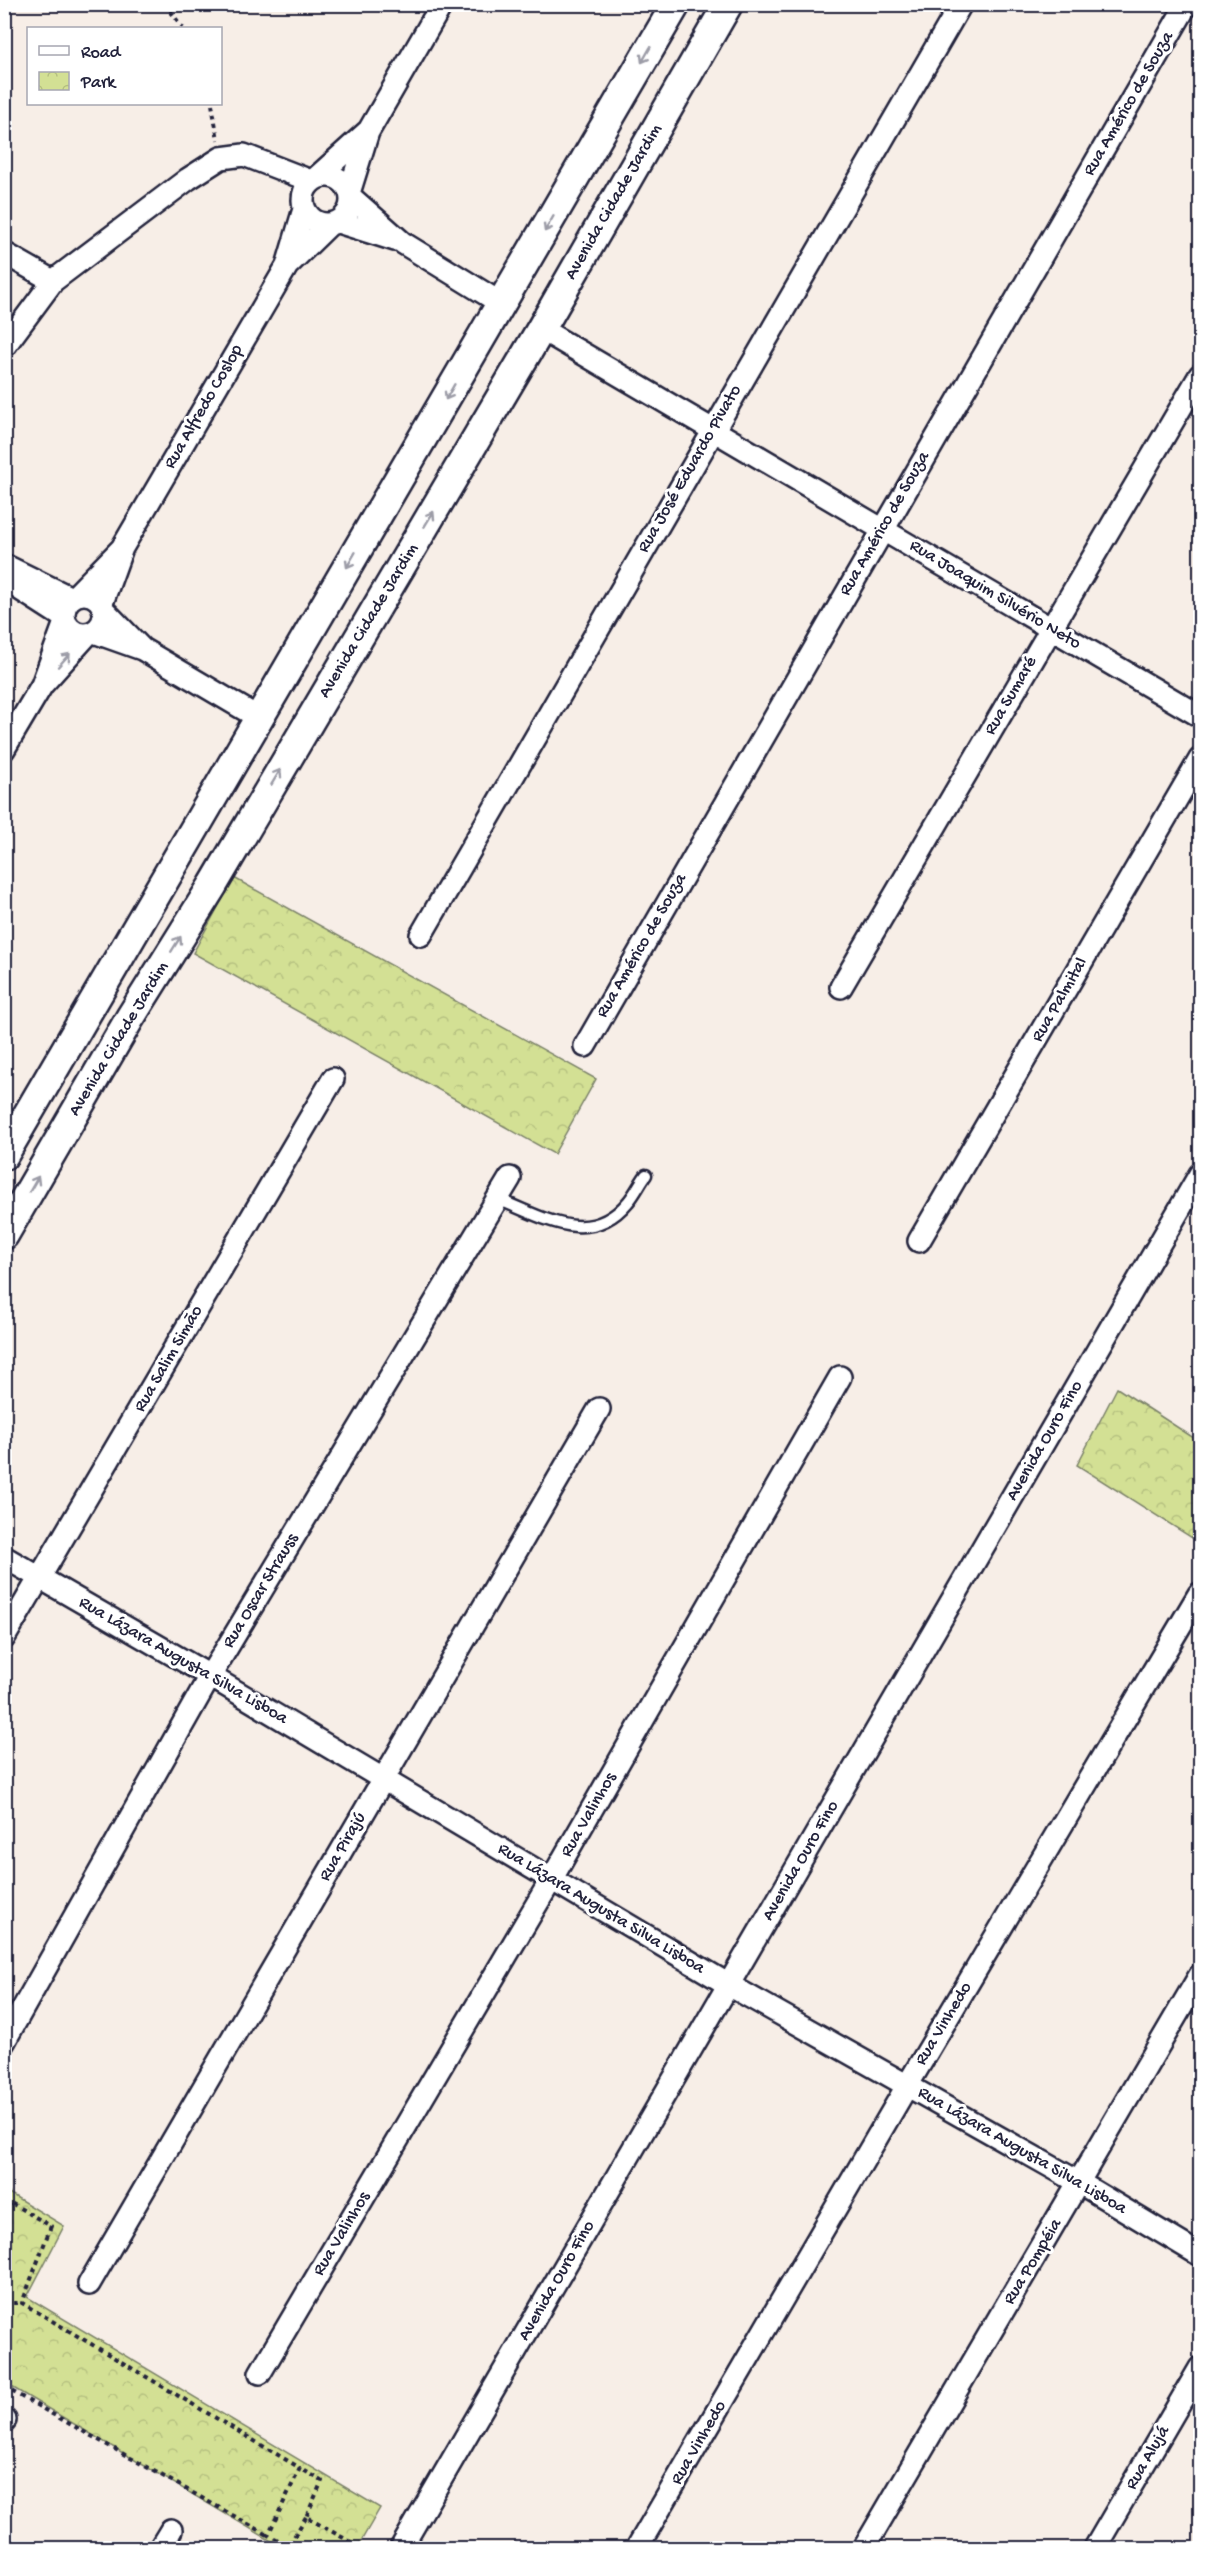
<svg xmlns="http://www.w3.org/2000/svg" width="1205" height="2553" viewBox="0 0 1205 2553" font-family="'Gochi Hand',sans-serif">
	<defs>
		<pattern id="park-crowns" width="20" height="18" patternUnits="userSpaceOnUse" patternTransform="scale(1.5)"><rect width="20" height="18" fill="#d3e094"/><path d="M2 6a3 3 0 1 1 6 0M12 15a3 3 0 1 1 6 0" fill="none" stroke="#b5c080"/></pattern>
	</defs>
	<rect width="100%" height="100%" fill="#f7eee7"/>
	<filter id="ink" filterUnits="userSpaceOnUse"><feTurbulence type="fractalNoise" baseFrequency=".0167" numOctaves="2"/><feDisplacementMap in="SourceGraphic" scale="12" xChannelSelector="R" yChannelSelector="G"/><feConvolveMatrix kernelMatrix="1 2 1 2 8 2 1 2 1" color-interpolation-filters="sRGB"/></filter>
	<g filter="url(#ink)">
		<path fill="url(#park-crowns)" stroke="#7a8168" stroke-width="1.5" d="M234 878 596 1079 554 1154 193 953Z
			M1117 1388 1200 1442V1543L1077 1465Z
			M4 2190 64 2226 27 2297 380 2508 357 2548H283L5 2383Z"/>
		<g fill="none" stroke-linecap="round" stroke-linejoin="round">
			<g stroke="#22223b" stroke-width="15">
				<path id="lane" d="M497 1199C542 1216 589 1249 628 1202 635 1194 640 1183 646 1175"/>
			</g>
			<g stroke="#22223b" stroke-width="26">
				<path id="street" d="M303 200a24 24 0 1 1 48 0a24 24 0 1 1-48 0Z
					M317 177 367 132
					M350 190 368 132 442 4
					M352 198 403 243 502 304
					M338 222 395 240
					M4 253 53 281
					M289 264 330 224
					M541 329 1200 716
					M4 347 53 281 188 179 221 158 244 155 311 181
					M122 548 287 266 304 209
					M4 565 71 598
					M4 579 63 617
					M64 614a20 20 0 1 1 40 0a20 20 0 1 1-40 0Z
					M77 594 122 548 102 603
					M65 622 42 685 88 634
					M94 632 142 649 104 610
					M142 649 259 718
					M4 749 42 685
					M421 935 961 4
					M841 987 1200 375
					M585 1046 1187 4
					M919 1241 1200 759
					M4 1557 210 1676 729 1985 1080 2183 1200 2255
					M4 1638 333 1079
					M4 2042 210 1676 510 1178
					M89 2284 599 1409
					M260 2373 551 1880 840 1377
					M4 2421 5 2420
					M160 2548 171 2530
					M401 2548 1200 1174
					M637 2548 907 2086 1199 1594
					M864 2548 1200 1975
					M1095 2548 1200 2368"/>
			</g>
			<g stroke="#22223b" stroke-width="33">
				<path id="secondary" d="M4 1155 676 4
					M4 1235 130 1018 213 885 541 329 728 4"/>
			</g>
			<path stroke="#22223b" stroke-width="4" stroke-dasharray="4.5 4.5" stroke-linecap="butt" d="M165 4 183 28
				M212 104 218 140
				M4 2199 51 2226 22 2303 300 2468
				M4 2303H22
				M4 2387 268 2535
				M306 2517 289 2545 268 2535 300 2468 322 2481 306 2517 358 2546"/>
			<use href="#lane" stroke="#fff" stroke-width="10"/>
			<use href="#street" stroke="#fff" stroke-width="21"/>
			<use href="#secondary" stroke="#fff" stroke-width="28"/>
		</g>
		<defs><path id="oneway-shaft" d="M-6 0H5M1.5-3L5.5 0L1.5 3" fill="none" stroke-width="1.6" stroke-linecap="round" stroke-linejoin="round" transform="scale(1.5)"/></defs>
		<g stroke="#9c9ca7">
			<use href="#oneway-shaft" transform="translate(646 55) rotate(120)"/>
			<use href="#oneway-shaft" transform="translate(549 224) rotate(120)"/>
			<use href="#oneway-shaft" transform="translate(450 392) rotate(120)"/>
			<use href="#oneway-shaft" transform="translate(429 519) rotate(-59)"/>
			<use href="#oneway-shaft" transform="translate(351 560) rotate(120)"/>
			<use href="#oneway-shaft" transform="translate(64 660) rotate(-48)"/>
			<use href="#oneway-shaft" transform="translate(276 777) rotate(-59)"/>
			<use href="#oneway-shaft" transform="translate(176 944) rotate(-58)"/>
			<use href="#oneway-shaft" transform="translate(34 1184) rotate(-60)"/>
		</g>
	</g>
	<g text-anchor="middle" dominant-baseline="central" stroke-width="6" stroke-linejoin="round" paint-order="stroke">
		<g font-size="18" fill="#22223b" stroke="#fff">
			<text transform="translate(1129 104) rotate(-60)">Rua Américo de Souza</text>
			<text transform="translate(614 202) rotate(-60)">Avenida Cidade Jardim</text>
			<text transform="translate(204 407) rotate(-60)">Rua Alfredo Coslop</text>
			<text transform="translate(690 469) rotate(-60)">Rua José Eduardo Pivato</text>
			<text transform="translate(885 524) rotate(-60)">Rua Américo de Souza</text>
			<text transform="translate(995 595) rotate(31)">Rua Joaquim Silvério Neto</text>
			<text transform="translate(369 621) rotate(-59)">Avenida Cidade Jardim</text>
			<text transform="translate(1011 696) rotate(-60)">Rua Sumaré</text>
			<text transform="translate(642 946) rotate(-60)">Rua Américo de Souza</text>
			<text transform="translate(1060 1000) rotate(-60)">Rua Palmital</text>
			<text transform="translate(119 1039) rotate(-59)">Avenida Cidade Jardim</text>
			<text transform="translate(169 1359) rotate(-60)">Rua Salim Simão</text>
			<text transform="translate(1045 1441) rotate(-60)">Avenida Ouro Fino</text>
			<text transform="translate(261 1591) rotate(-59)">Rua Oscar Strauss</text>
			<text transform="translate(183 1661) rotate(30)">Rua Lázara Augusta Silva Lisboa</text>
			<text transform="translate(589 1815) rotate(-60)">Rua Valinhos</text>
			<text transform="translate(343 1847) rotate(-60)">Rua Pirajú</text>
			<text transform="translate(801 1861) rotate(-60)">Avenida Ouro Fino</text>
			<text transform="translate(601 1909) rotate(31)">Rua Lázara Augusta Silva Lisboa</text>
			<text transform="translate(944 2024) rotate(-59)">Rua Vinhedo</text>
			<text transform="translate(1022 2151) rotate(30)">Rua Lázara Augusta Silva Lisboa</text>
			<text transform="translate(342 2234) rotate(-59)">Rua Valinhos</text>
			<text transform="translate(1033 2262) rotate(-59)">Rua Pompéia</text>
			<text transform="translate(557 2281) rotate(-60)">Avenida Ouro Fino</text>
			<text transform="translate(699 2443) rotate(-60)">Rua Vinhedo</text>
			<text transform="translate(1148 2458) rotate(-60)">Rua Alujá</text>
		</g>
	</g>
	<rect width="1205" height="2553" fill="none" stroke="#fff" stroke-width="24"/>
	<rect x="12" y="12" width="1181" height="2529" fill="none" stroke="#22223b" stroke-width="2" filter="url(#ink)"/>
	<rect x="27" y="27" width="195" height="78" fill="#ffffff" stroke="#a7a7b1" stroke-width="1.5"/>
	<rect x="39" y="46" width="30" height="9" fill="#ffffff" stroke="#a7a7b1" stroke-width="1.5"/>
	<text x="81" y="57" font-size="18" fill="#22223b">Road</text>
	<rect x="39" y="72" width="30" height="18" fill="url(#park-crowns)" stroke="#a7a7b1" stroke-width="1.5"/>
	<text x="81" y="87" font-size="18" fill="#22223b">Park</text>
</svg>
